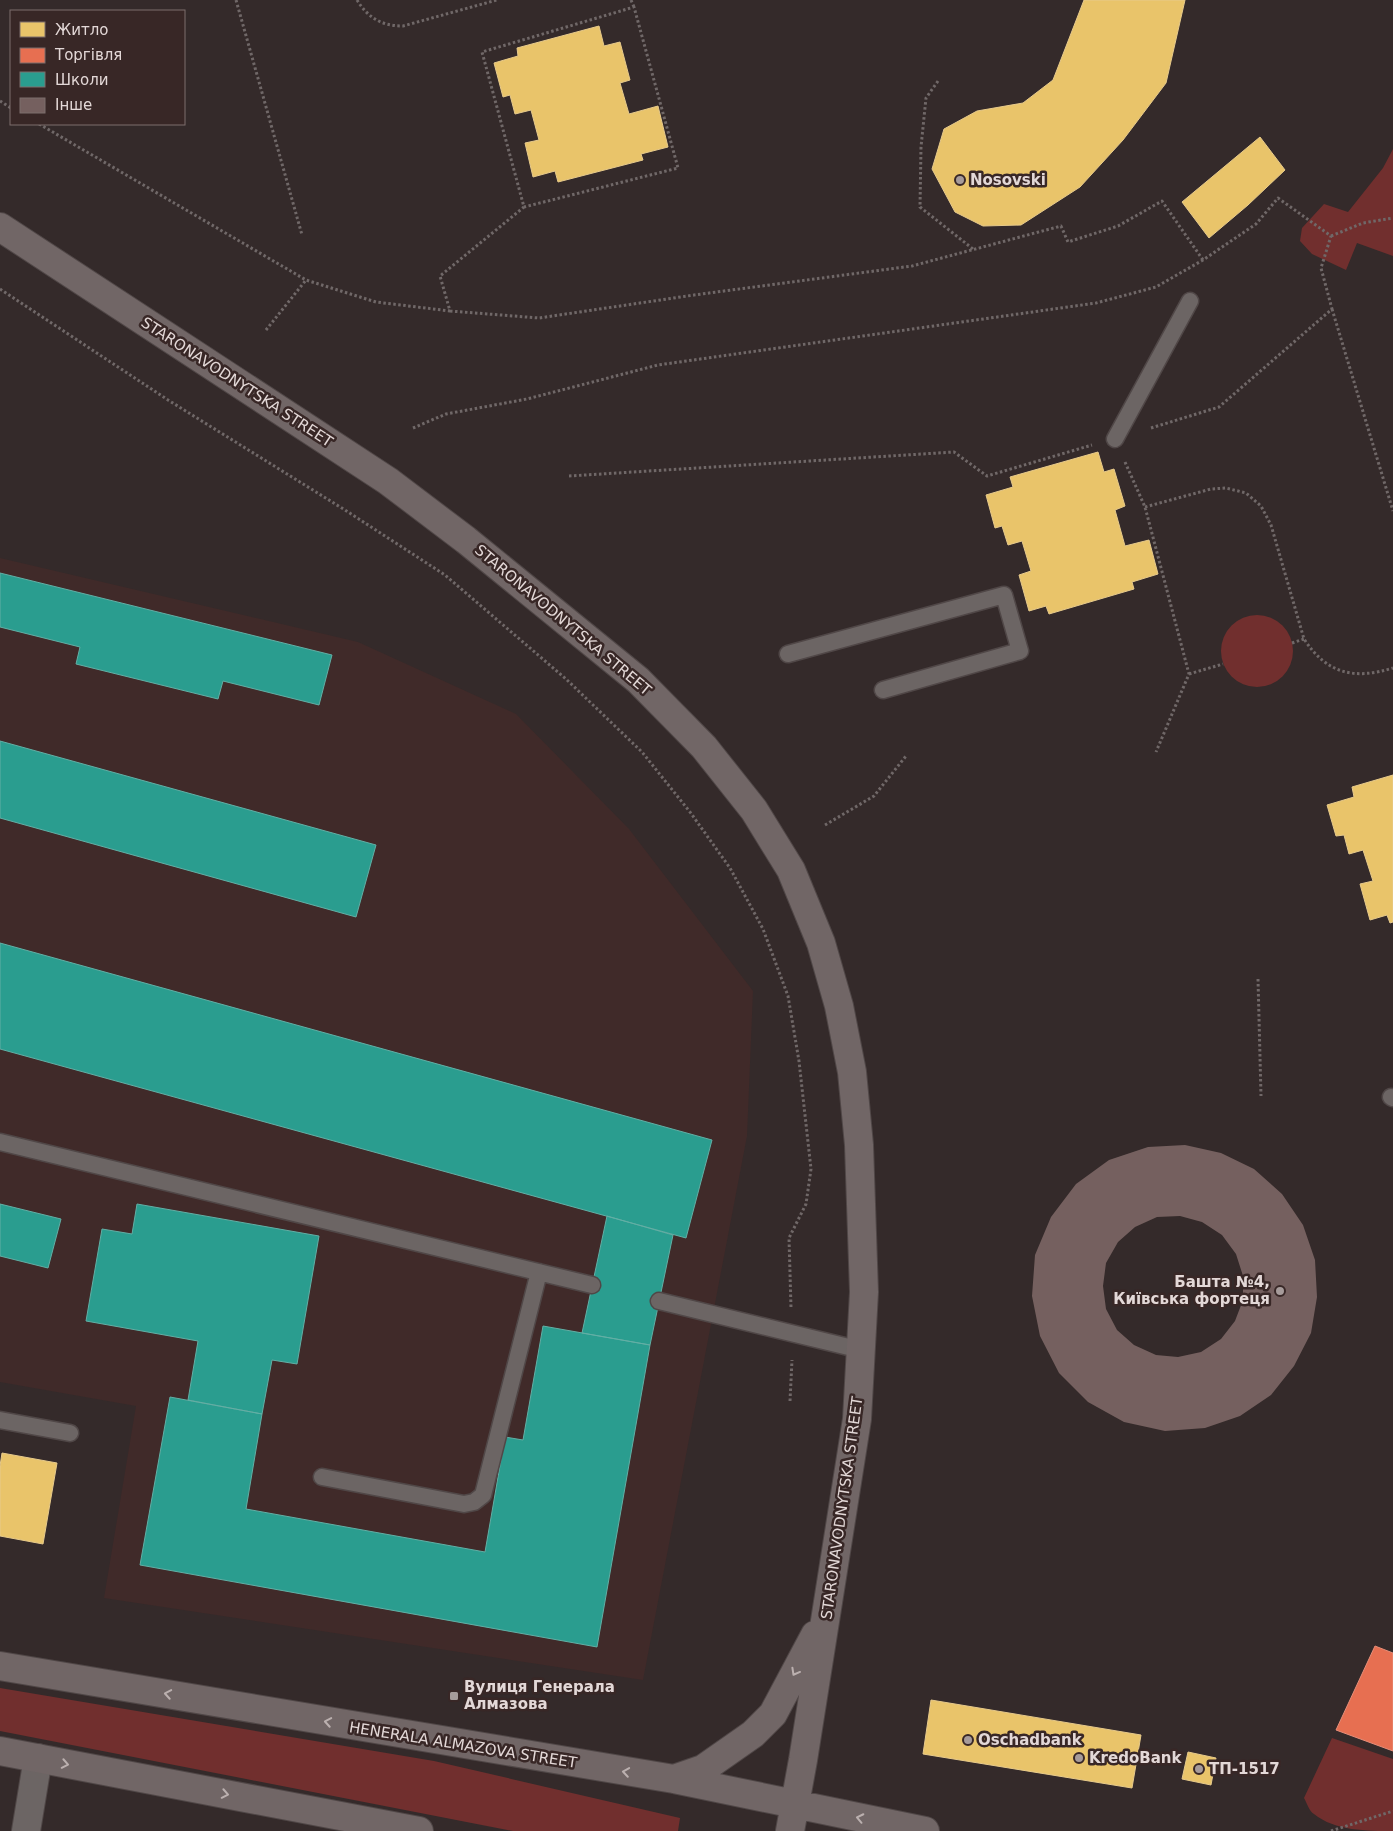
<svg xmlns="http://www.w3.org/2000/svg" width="1393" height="1831" viewBox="0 0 1393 1831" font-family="'DejaVu Sans',sans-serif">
	<rect width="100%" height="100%" fill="#342a2a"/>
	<path fill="#402a29" d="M0 558 358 642 516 714 629 829 753 991 747 1136 643 1680 104 1598 136 1406 0 1382Z"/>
	<path fill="#712f2e" d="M1393 149V256L1357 243 1346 270 1312 254 1300 241 1302 228 1324 204 1348 212 1383 168Z
		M1221 651a36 36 0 1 1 72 0a36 36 0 1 1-72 0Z
		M0 1688 434 1761 680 1818 678 1831H513L0 1731Z
		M1332 1738 1393 1759V1831C1367 1831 1335 1831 1314 1814 1309 1811 1307 1803 1304 1798Z"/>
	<path fill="#e9c46a" stroke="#e7ca8b" d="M1084 0H1185L1166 83 1123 140 1080 187 1021 225 983 226 955 212 932 169 944 129 977 111 1023 103 1053 80Z
		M599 26 604 46 620 42 630 80 620 83 629 114 658 106 668 147 641 154 643 160 558 182 555 171 533 177 525 143 539 140 531 110 515 114 510 95 503 97 494 63 518 56 517 48Z
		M1260 137 1285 170 1248 205 1209 238 1182 202Z
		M1098 452 1104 472 1114 469 1125 506 1115 510 1125 546 1149 540 1158 574 1132 582 1134 589 1049 614 1046 606 1029 611 1019 575 1031 571 1022 541 1008 545 1002 526 995 528 986 495 1013 487 1010 477Z
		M1393 775V922L1390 923 1387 915 1370 920 1360 884 1373 881 1363 850 1349 854 1344 835 1336 836 1327 805 1354 797 1352 787Z
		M2 1453 57 1463 43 1544 0 1536V1466Z
		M931 1700 1141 1735 1132 1788 923 1754Z
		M1188 1752 1216 1758 1211 1785 1182 1779Z"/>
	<path fill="#e76f51" stroke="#e68e79" d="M1375 1646 1393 1653V1751L1336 1730Z"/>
	<path fill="#2a9d8f" stroke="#62afa5" d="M0 573 332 655 319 705 223 681 218 699 76 664 80 647 0 627Z
		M0 741 376 845 356 917 0 818Z
		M0 943 712 1140 686 1238 0 1049Z
		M0 1204 61 1219 48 1268 0 1256Z
		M137 1204 319 1236 297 1364 272 1360 262 1414 188 1400 198 1341 86 1321 102 1229 132 1234Z
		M607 1216 673 1235 650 1345 582 1333Z
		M543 1326 650 1345 597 1647 140 1565 170 1397 262 1414 246 1509 485 1552 505 1437 523 1440Z"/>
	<path fill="#75605f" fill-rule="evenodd" d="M1185 1145 1221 1153 1254 1169 1282 1194 1303 1225 1315 1260 1317 1297 1311 1333 1294 1366 1271 1395 1240 1416 1205 1428 1165 1431 1124 1422 1088 1402 1059 1373 1040 1336 1032 1296 1035 1255 1051 1217 1076 1184 1109 1160 1148 1147ZM1180 1216 1202 1222 1222 1235 1236 1254 1243 1276V1300L1235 1321 1221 1339 1201 1352 1178 1357 1156 1355 1134 1345 1117 1330 1106 1309 1103 1286 1106 1263 1118 1242 1135 1227 1157 1217Z"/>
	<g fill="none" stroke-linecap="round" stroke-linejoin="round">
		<g stroke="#504747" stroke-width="19">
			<path id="lane" d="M1115 439 1190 301
				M788 654 1004 595 1020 651 883 690
				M1391 1097 1393 1098
				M0 1142 592 1285
				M659 1301 861 1350
				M0 1420 70 1433
				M322 1477 464 1504 474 1502 483 1495 539 1272"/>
		</g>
		<g stroke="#504747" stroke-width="30">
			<path id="street" d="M26 1831 38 1758"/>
		</g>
		<g stroke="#504747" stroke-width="30">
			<path id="secondary" d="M0 227 388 481 466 540 638 680 704 747 754 810 791 870 821 943 839 1006 852 1072 859 1145 864 1292 857 1419 803 1760 790 1831
				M0 1666 674 1779 925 1831
				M0 1751 419 1831
				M674 1779 703 1769 753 1734 773 1714 815 1635"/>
		</g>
		<path stroke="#706868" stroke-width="3" stroke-dasharray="2.5 2.5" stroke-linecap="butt" d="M236 0 302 235
			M357 0C368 18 382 26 403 26L497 0
			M631 0 634 7
			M938 81 926 98 921 147 920 207 973 249
			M0 101 11 108
			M39 124 306 280 376 302 450 311 440 276 524 207 482 52 634 7 678 168 524 207
			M1331 236 1363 223 1393 218
			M0 289 168 400 345 510 445 575 566 679 642 752 690 812 730 868 763 929 788 996 799 1061 811 1169 806 1204 789 1238 791 1308
			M1332 309 1393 511
			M450 311 539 318 694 295 912 266 1061 226 1068 242 1118 226 1162 201 1203 260
			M266 330 306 280
			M413 428 446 414 527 399 658 365 1096 303 1156 287 1203 260 1256 224 1278 198 1331 236
			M1151 428 1219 407 1332 309 1321 268 1331 236
			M1125 462 1145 507 1189 674 1156 752
			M569 476 954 452 987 476 1092 445
			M1145 507 1211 489 1226 488 1246 493 1261 506 1271 525 1304 639C1327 674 1354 680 1393 668
			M1292 643 1304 639
			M1189 674 1223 664
			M825 825 874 796 906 756
			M1258 979 1261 1096
			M790 1401 792 1360
			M1331 1831 1393 1811"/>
		<use href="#lane" stroke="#6c6564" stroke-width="16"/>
		<use href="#street" stroke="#6c6564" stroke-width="28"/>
		<use href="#secondary" stroke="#716666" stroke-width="28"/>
	</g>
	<defs><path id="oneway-chevron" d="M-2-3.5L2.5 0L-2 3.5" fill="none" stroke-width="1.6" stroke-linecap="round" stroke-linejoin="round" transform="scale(1.25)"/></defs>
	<g stroke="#bbb0af">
		<use href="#oneway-chevron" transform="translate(795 1672) rotate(119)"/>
		<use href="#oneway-chevron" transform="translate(168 1694) rotate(-170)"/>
		<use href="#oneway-chevron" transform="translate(328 1722) rotate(-170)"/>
		<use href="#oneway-chevron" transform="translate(65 1764) rotate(11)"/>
		<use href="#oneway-chevron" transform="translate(626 1772) rotate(-171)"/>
		<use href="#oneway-chevron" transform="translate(225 1794) rotate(11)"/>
		<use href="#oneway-chevron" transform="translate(860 1818) rotate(-168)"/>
	</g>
	<g fill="#a69b9a" stroke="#382726" stroke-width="2">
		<circle cx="960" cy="180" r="5"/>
		<circle cx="1280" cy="1291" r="5"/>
		<rect x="449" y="1691" width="10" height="10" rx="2.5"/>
		<circle cx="968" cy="1740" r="5"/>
		<circle cx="1079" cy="1758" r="5"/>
		<circle cx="1199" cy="1769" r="5"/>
	</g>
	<g text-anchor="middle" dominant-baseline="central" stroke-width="5" stroke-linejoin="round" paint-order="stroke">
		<g font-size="15" font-weight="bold" fill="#e3d8d7" stroke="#382726" text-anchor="start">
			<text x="970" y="180">Nosovski</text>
			<text x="1270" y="1282" text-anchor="end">Башта №4,<tspan x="1270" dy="17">Київська фортеця</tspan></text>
			<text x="464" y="1687">Вулиця Генерала<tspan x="464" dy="17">Алмазова</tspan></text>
			<text x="978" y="1740">Oschadbank</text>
			<text x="1089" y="1758">KredoBank</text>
			<text x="1209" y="1769">ТП-1517</text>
		</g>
		<g font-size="15" fill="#e3d8d7" stroke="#382726">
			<text transform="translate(237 382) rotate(33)">STARONAVODNYTSKA STREET</text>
			<text transform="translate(563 620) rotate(40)">STARONAVODNYTSKA STREET</text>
			<text transform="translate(842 1508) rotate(-82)">STARONAVODNYTSKA STREET</text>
			<text transform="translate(463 1745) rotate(9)">HENERALA ALMAZOVA STREET</text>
		</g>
	</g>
	<rect x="10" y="10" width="175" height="115" fill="#382726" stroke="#7c6e6d"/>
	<rect x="20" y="22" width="25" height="15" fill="#e9c46a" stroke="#7c6e6d"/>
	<text x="55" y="35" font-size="15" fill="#e3d8d7">Житло</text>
	<rect x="20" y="48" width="25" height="15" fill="#e76f51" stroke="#7c6e6d"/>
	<text x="55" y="60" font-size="15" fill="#e3d8d7">Торгівля</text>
	<rect x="20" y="72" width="25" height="15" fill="#2a9d8f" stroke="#7c6e6d"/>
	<text x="55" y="85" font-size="15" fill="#e3d8d7">Школи</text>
	<rect x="20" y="98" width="25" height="15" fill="#75605f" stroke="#7c6e6d"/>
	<text x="55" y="110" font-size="15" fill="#e3d8d7">Інше</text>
</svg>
